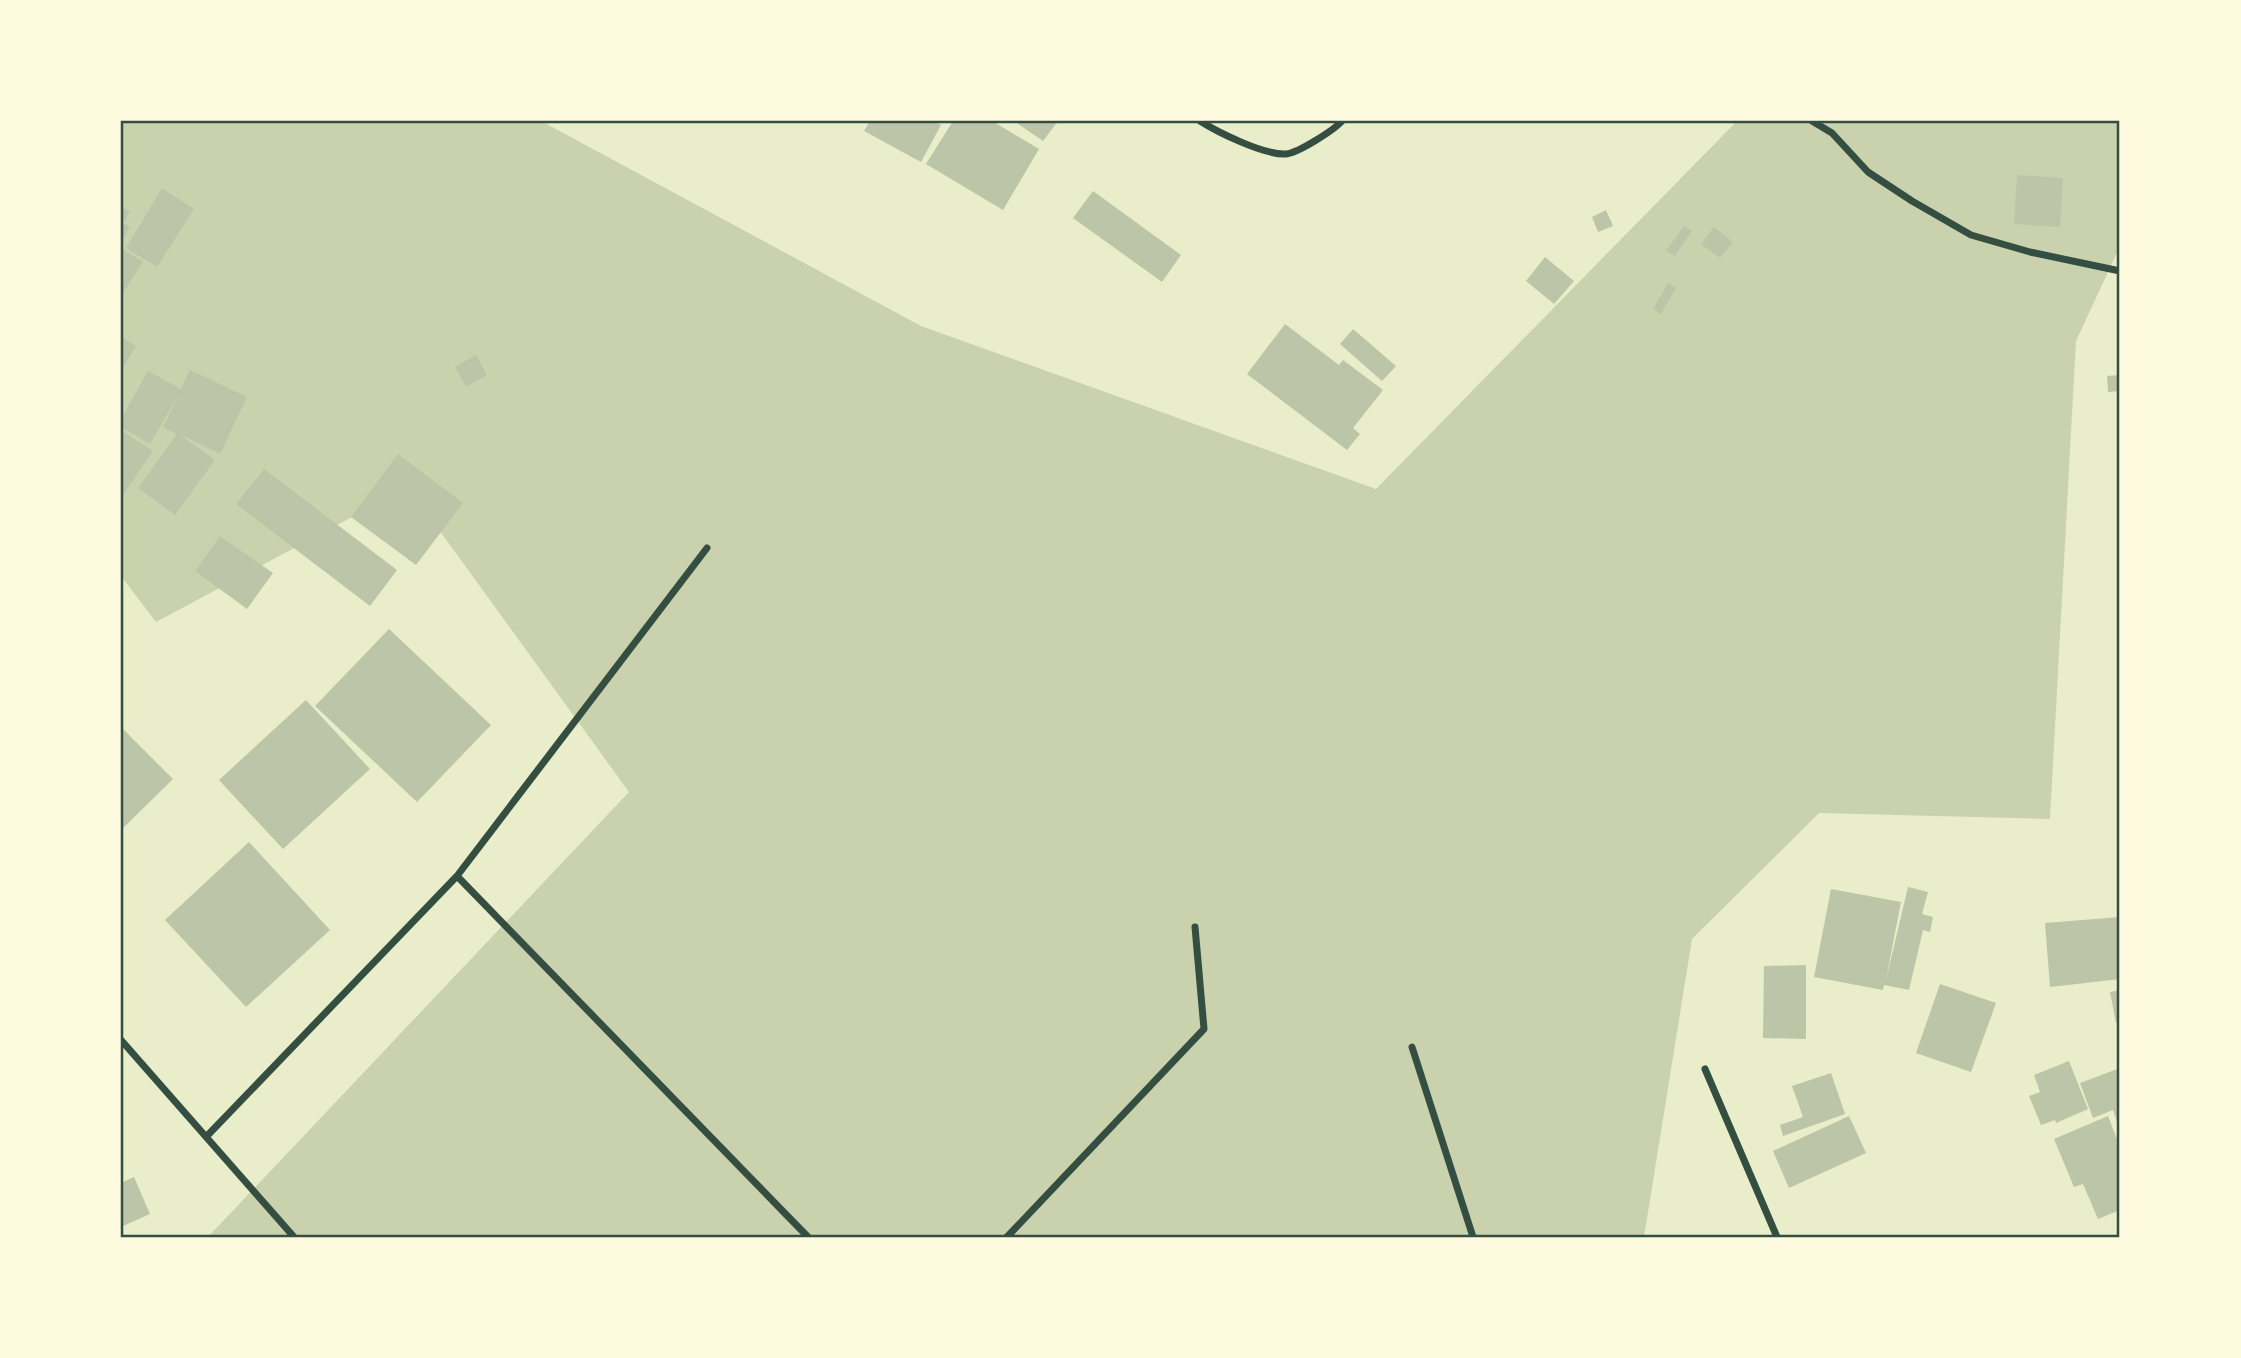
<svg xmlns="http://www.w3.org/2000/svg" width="2241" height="1358" viewBox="0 0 2241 1358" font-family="'Sofia Sans Condensed',sans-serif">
	<rect width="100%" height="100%" fill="#e9edc9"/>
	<path fill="#cad2ad" d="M121 121H541L921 326 1376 489 1737 121H2120V246L2076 341 2050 819 1819 813 1692 939 1644 1237H208L629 792 408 487 156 622 121 576Z"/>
	<path fill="#bcc5a7" d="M870 121H933L941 125 921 162 864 131Z
		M953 121H992L1039 149 1003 210 926 164Z
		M1014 121H1058L1043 141Z
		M2017 175 2063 178 2060 227 2014 224Z
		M162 188 194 209 157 267 126 248Z
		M1093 191 1181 255 1162 282 1073 218Z
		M121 206 130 212 123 223 130 227 121 242Z
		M1606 210 1613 226 1598 232 1592 217Z
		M1684 226 1692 231 1675 256 1666 251Z
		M1714 227 1733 242 1720 258 1701 244Z
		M121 248 143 262 121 296Z
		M1545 257 1574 281 1554 304 1526 281Z
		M1668 283 1676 288 1661 314 1653 309Z
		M1285 324 1339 365 1343 360 1383 390 1353 428 1360 434 1347 450 1247 374Z
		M1353 329 1396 366 1382 381 1340 344Z
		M121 337 136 346 121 371Z
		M476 355 487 375 466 387 455 367Z
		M190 370 247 397 220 454 179 434 215 460 175 515 138 488 177 434 163 427 180 392 150 444 121 427V419L148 371 181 389Z
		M2120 375V391L2108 392 2107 376Z
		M121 430 153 451 121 498Z
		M398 454 463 503 416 565 351 517Z
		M264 469 397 570 370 606 236 504Z
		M220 536 273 573 247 609 195 571Z
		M389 629 491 725 417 802 315 706Z
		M306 700 370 769 283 849 219 780Z
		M121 727 173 779 121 830Z
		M249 842 330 930 246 1007 165 920Z
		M1908 887 1928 892 1922 914 1933 917 1930 932 1923 930 1909 990 1884 985 1883 990 1814 977 1831 889 1901 902 1886 980Z
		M2120 917V979L2050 987 2045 923Z
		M1806 965V1039L1763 1038 1764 966Z
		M1940 984 1996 1003 1971 1072 1916 1053Z
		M2120 990V1022L2116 1023 2110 992Z
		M2069 1061 2088 1109 2056 1123 2055 1120 2041 1125 2029 1096 2040 1092 2034 1075Z
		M2120 1068V1130L2113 1110 2093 1118 2080 1083Z
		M1831 1073 1845 1114 1783 1136 1780 1125 1803 1117 1792 1086Z
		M1849 1116 1866 1153 1789 1188 1773 1151Z
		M2108 1116 2120 1147V1210L2098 1219 2083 1184 2074 1187 2054 1139Z
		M134 1177 150 1214 121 1227V1183Z"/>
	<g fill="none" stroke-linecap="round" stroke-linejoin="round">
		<path stroke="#344e41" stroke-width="7" d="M1200 121C1219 133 1264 155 1286 154 1298 153 1334 130 1342 121
			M1812 121 1832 133 1868 172 1912 201 1971 235 2030 252 2120 271
			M457 876 808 1237
			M121 1040 294 1237
			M1412 1047 1473 1237
			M1705 1069 1777 1237
			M206 1137 457 876 707 548
			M1007 1237 1204 1029 1195 927"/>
	</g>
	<rect width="2241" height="1358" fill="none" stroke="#fefae0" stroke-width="245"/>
	<rect x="122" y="122" width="1996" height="1114" fill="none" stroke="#344e41" stroke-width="2.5"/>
</svg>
